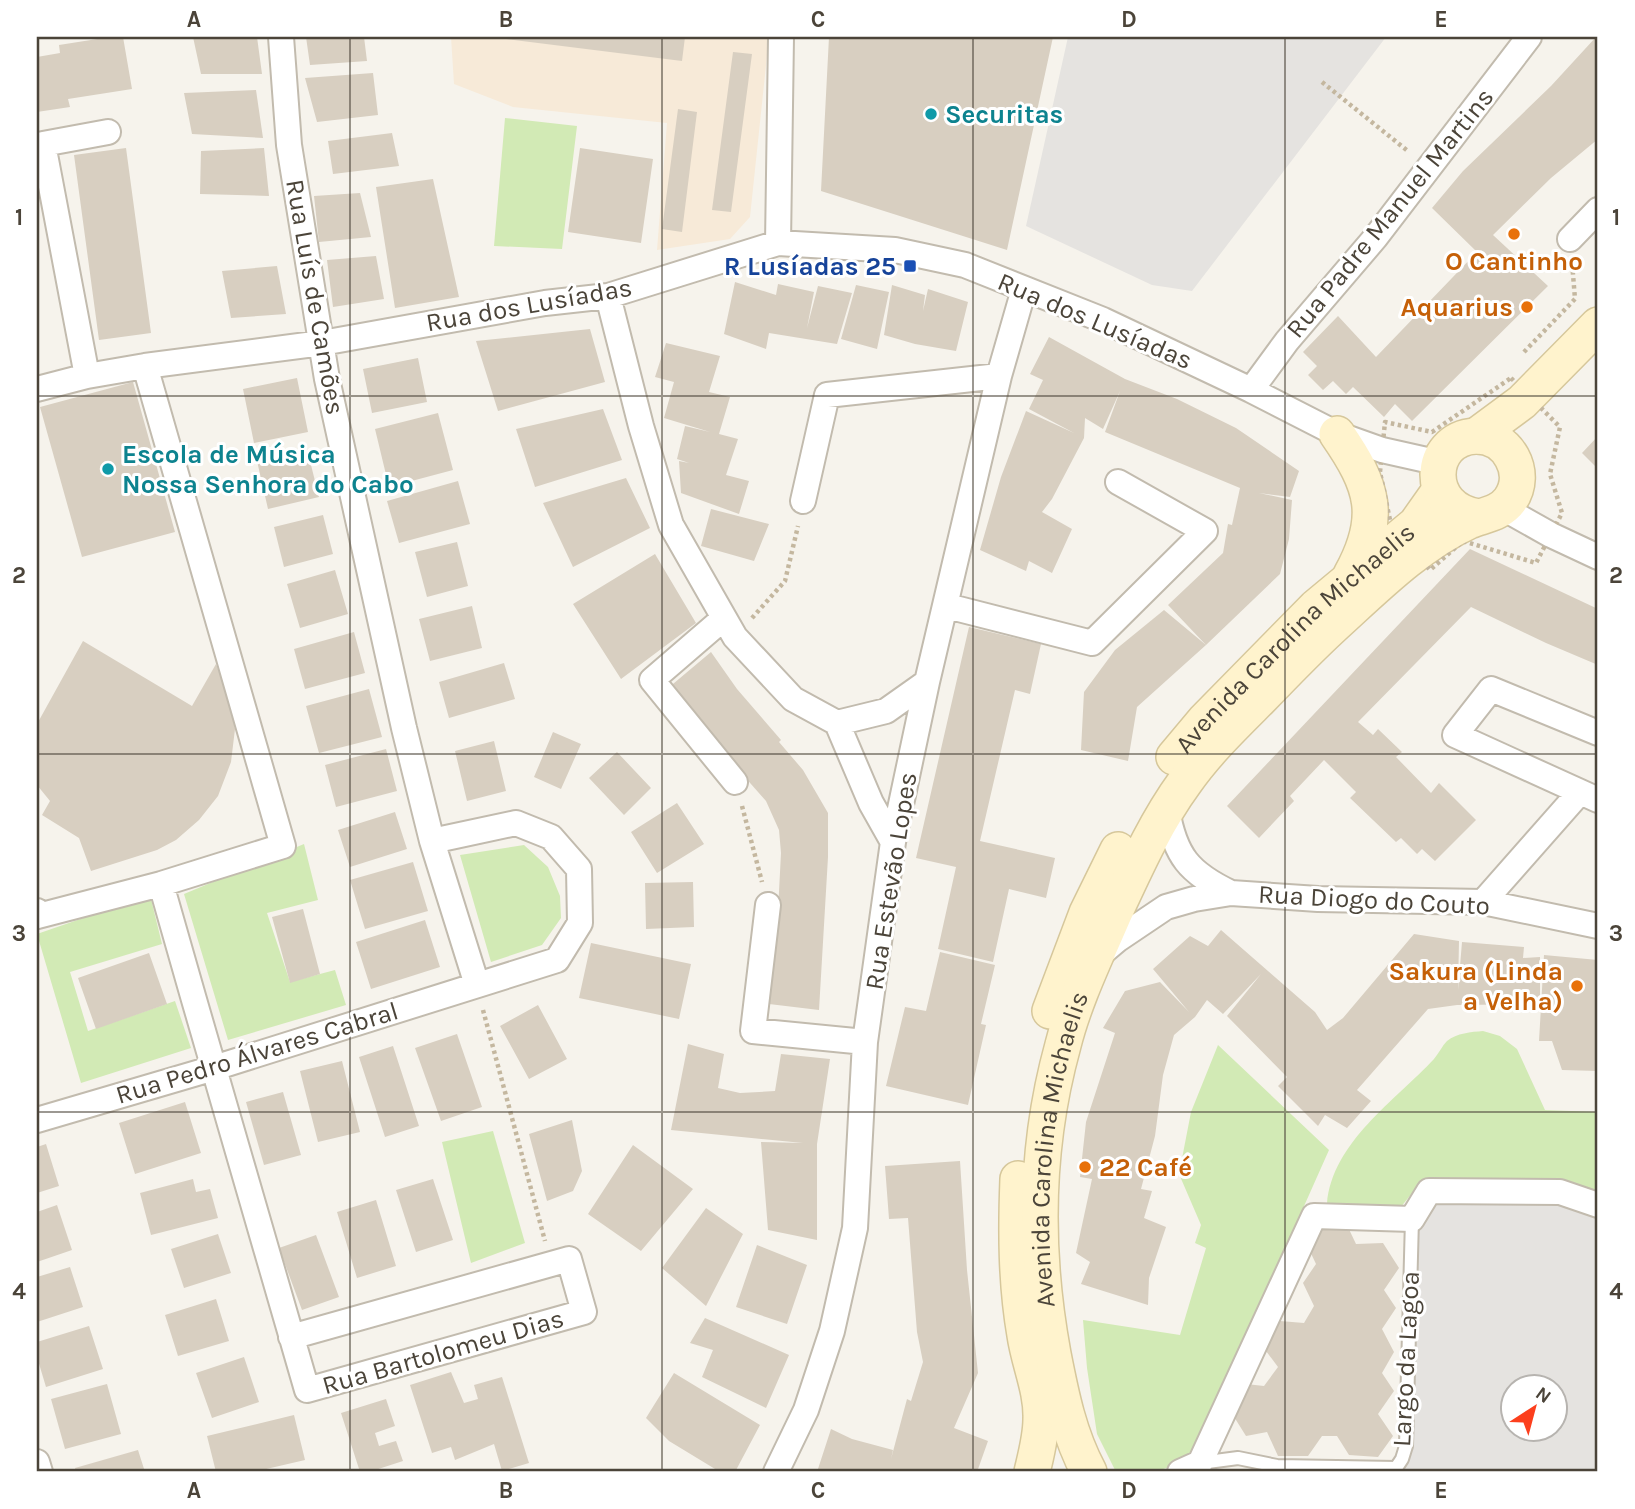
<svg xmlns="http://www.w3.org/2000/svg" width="1635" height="1509" viewBox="0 0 1635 1509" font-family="Karla,sans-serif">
	<rect width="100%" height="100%" fill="#f6f3ec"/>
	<path fill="#f7ead8" d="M451 37H769L750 217 730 239 657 250 667 123 513 107 454 84Z"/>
	<path fill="#d2eab5" d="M505 118 577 126 562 249 494 246Z
		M304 844 318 900 267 913 290 982 335 970 346 1005 228 1040 184 894Z
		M524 845 548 867 560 896 561 918 542 945 491 962 460 855Z
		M150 895 162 944 70 972 88 1031 175 1001 191 1048 81 1083 37 934Z
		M1483 1031 1500 1036 1517 1049 1545 1110 1598 1112V1196L1574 1183 1545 1180 1422 1181 1400 1208 1327 1204C1332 1142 1396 1100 1434 1059 1439 1053 1442 1046 1447 1041 1457 1033 1471 1032 1483 1031Z
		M1218 1045 1329 1150 1191 1460 1154 1472H1116L1097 1434 1087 1368 1083 1320 1180 1335 1206 1248 1195 1243 1201 1225 1179 1174 1191 1112Z
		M493 1131 525 1243 471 1263 442 1142Z"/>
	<path fill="#e5e3e0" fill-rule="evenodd" d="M1068 37H1386L1192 291 1152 285 1026 226Z
		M1443 1202 1554 1203 1598 1215V1466L1596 1472H1402L1407 1465 1413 1441 1418 1230 1420 1220 1430 1206ZM1512 1386H1554V1428H1512Z"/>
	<path fill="#d8cfc1" d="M110 37H123L132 89 68 99 70 107 37 112V57L60 53 59 45Z
		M193 37H257L262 74H201Z
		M306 37H364L367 61 310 65Z
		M490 37H685L682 61Z
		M829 37H1053L1007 250 821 191Z
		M1596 37H1598V139L1551 178 1493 235 1548 286 1412 421 1395 404 1384 417 1353 387 1346 394 1333 381 1323 390 1308 375 1317 366 1303 352 1338 316 1376 357 1477 252 1432 208 1463 171 1551 86Z
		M733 52 752 54 731 212 712 210Z
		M373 73 378 115 317 122 305 78Z
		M256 90 263 138 192 134 184 93Z
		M678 109 697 112 682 232 662 229Z
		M392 133 399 166 333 174 328 141Z
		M126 148 151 333 99 340 74 155Z
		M264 148 269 196 200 194 201 151Z
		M580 148 653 159 641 243 568 232Z
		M433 179 459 297 395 308 376 187Z
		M360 193 371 237 319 242 314 196Z
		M376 256 384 299 333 307 327 260Z
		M277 266 286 314 231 318 222 271Z
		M735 282 776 295 778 284 814 292 807 328 818 286 852 293 837 344 769 333 766 349 724 334Z
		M856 285 889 292 877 349 841 339Z
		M892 285 925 295 923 311 928 289 968 302 956 351 915 344 884 335Z
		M590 329 605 382 498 411 476 341Z
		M1049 337 1125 379 1177 399 1236 428 1299 471 1290 497 1259 493 1292 500 1289 539 1280 574 1206 645 1168 605 1223 553 1228 524 1232 525 1240 488 1105 432 1120 391 1103 429 1085 418 1084 438 1052 499 1042 512 1072 529 1052 573 1029 561 1026 571 980 550 1001 477 1026 411 1074 433 1029 409 1043 380 1030 374Z
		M666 343 720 356 709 392 730 397 719 434 738 439 726 475 749 481 739 514 681 493 679 461 689 463 677 459 685 426 710 432 664 418 674 382 655 377Z
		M418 358 427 402 372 413 363 369Z
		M297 378 308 432 254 443 243 389Z
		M133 382 175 532 82 557 40 407Z
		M603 409 622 460 535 487 516 429Z
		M438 413 453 470 389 487 375 429Z
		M1598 436V469L1582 453Z
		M307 449 319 497 268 509 257 461Z
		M626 478 650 528 573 567 543 503Z
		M458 481 470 524 399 543 387 501Z
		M711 509 769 524 754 561 701 546Z
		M323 515 333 554 284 567 274 527Z
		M457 542 468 586 427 597 415 552Z
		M1470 549 1598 609V665L1546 643 1471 607 1358 722 1373 735 1378 729 1402 752 1396 757 1431 793 1439 783 1476 820 1435 861 1422 849 1417 854 1401 838 1396 842 1350 798 1356 792 1324 760 1290 796 1294 801 1259 838 1227 806Z
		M655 554 696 623 621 679 573 604Z
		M335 570 348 614 300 628 287 584Z
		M472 606 482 648 430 661 419 619Z
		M1164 610 1206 645 1137 707 1128 761 1081 750 1084 692 1115 650Z
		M969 627 1041 644 1030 694 1015 690 980 841 1055 858 1046 898 1009 889 993 962 938 949 956 867 916 858Z
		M354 632 365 673 305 689 294 649Z
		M83 641 192 706 216 664 229 697 235 729 231 762 218 796 199 820 176 840 157 850 91 871 79 838 42 815 50 801 37 785V724Z
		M711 652 737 689 781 740 779 742 803 770 828 813V857L819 1010 769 1004 770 966 777 930 781 853 779 830 766 801 667 689Z
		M504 663 515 699 449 718 439 682Z
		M369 689 382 737 319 753 306 706Z
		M553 732 581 744 561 789 534 777Z
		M494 741 506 791 467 801 455 751Z
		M386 749 397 791 336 807 325 765Z
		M617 752 651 788 624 815 589 778Z
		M677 803 704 844 657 873 631 832Z
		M395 812 407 849 350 867 338 830Z
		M413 862 428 911 365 929 350 880Z
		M693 882 694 927 646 929 645 883Z
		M303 909 320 974 290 983 272 917Z
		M425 920 440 967 371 989 356 942Z
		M1221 930 1315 1012 1327 1030 1343 1018 1414 934 1459 941 1458 990 1462 942 1524 947 1523 958 1540 957V1004L1457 1005 1428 1009 1357 1090 1371 1101 1347 1128 1325 1115 1318 1126 1278 1086 1287 1077 1227 1016 1261 974 1223 1014 1207 1000 1195 1017 1174 1035 1163 1075 1155 1136 1141 1189 1152 1191 1144 1218 1166 1227 1149 1278 1148 1305 1081 1284 1090 1262 1076 1253 1092 1179 1080 1177 1086 1122 1115 1033 1103 1028 1125 991 1160 982 1189 1012 1153 969 1190 936 1208 946Z
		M591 943 691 964 679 1019 579 998Z
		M940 952 995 965 981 1024 986 1025 968 1105 886 1086 905 1007 926 1011Z
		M149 953 167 1004 96 1029 78 978Z
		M1544 955 1598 960V1071L1562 1070 1552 1041H1539Z
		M538 1005 567 1059 529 1079 500 1026Z
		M457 1034 482 1107 441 1121 415 1048Z
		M688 1044 724 1054 718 1088 740 1093 775 1091 781 1054 830 1059 817 1144V1240L768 1230 761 1142 803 1143 671 1130Z
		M393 1046 419 1126 385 1137 359 1057Z
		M342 1061 360 1132 318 1142 300 1071Z
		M283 1092 301 1155 264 1165 246 1102Z
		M185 1102 201 1153 135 1174 119 1123Z
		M572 1120 582 1171 573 1191 547 1201 529 1134Z
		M46 1144 59 1186 37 1193V1147Z
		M633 1145 693 1189 641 1251 588 1214Z
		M960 1161 967 1270 978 1373 954 1428 988 1441 977 1472H817L831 1429 852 1439 893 1450 891 1459 907 1399 911 1401 923 1362 917 1332 908 1218 889 1219 885 1166Z
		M193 1179 196 1192 210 1189 218 1218 151 1235 140 1193Z
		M433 1179 453 1240 416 1252 396 1190Z
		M376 1200 396 1266 357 1278 337 1212Z
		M57 1205 72 1250 37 1262V1212Z
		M706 1208 743 1234 706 1306 662 1268Z
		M1324 1222 1346 1223 1356 1244 1383 1243 1399 1268 1384 1290 1396 1308 1382 1329 1394 1352 1382 1373 1394 1391 1378 1414 1393 1436 1378 1457 1349 1455 1337 1436H1322L1308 1456H1278L1267 1432 1246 1436 1231 1412 1246 1384 1264 1386 1278 1367 1263 1347 1280 1321 1304 1323 1314 1306 1303 1283 1316 1264 1308 1247Z
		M218 1234 231 1273 184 1288 171 1249Z
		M316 1235 339 1297 302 1310 279 1248Z
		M757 1245 807 1265 787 1324 736 1307Z
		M70 1267 83 1307 37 1322V1277Z
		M216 1299 229 1341 178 1356 165 1315Z
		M705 1318 789 1355 766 1408 702 1377 713 1350 690 1343Z
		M89 1326 103 1369 46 1387 37 1357V1342Z
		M244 1357 259 1402 212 1418 196 1373Z
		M451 1372 464 1403 478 1399 474 1385 502 1377 529 1463 502 1471 494 1444 455 1460 451 1447 432 1453 410 1385Z
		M674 1373 760 1425 735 1472H720L669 1441 646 1418Z
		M107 1384 121 1434 65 1449 51 1399Z
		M386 1399 395 1426 375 1433 379 1446 396 1441 403 1461 369 1472H360L341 1413Z
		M294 1415 305 1460 262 1470V1472H216L207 1436Z
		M138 1450 145 1472H76L75 1468Z"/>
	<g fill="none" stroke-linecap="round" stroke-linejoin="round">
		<g stroke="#c2bbae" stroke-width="16">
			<path id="lane" d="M1200 1463 1238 1458 1277 1466 1396 1468 1402 1459 1406 1446 1412 1219"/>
		</g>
		<g stroke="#c2bbae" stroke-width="28">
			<path id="street" d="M281 37 289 145 327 379 404 728 432 841 477 985
				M43 144 108 132
				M37 145 43 144 87 376
				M1570 239 1598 210
				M778 243 781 37
				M608 296 641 426 671 525 735 637 793 699 837 723 886 711 927 682
				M37 389 87 376 145 366 322 343 545 303 608 296 778 243 895 250 965 265 1103 320 1251 390 1337 434 1382 450 1440 463
				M1251 390 1287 341 1375 238 1529 37
				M803 501 827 395 999 376
				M1503 508 1551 535 1598 557
				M947 606 1092 643 1205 531 1118 482
				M724 618 652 680 735 782
				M837 723 871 803 893 842
				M1598 733 1491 689 1455 735 1598 800
				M1167 810C1175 856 1189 873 1231 893
				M161 884C209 1053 258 1222 307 1390L584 1312 569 1259 291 1337
				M1483 902 1580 792
				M768 905 753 1031 865 1042
				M37 911 38 916 161 884 283 846 145 366
				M1098 956 1117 940 1166 907 1194 899 1231 893 1318 899 1483 902 1598 926
				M37 1120 214 1068 557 960 580 923 579 869 551 837 516 823 432 841
				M37 1462 40 1472
				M776 1472 806 1410 832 1331 855 1228 865 1042 893 842 927 682 999 376 1024 289
				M1180 1472 1200 1463 1314 1216 1412 1219 1429 1191 1560 1192 1598 1205"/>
		</g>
		<g stroke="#d6c79b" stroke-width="38">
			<g id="secondary">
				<path d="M1337 434C1373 486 1383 517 1351 575"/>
				<path d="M1476 436 1522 402 1598 325"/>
				<path id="s1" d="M1174 757 1205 720 1316 607 1416 524 1440 490"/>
				<path d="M1050 1011 1087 913 1118 850"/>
				<path d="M1018 1179C1016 1231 1016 1283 1025 1335 1029 1363 1042 1390 1041 1419 1041 1437 1036 1455 1032 1472"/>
				<path id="s2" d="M1089 1472C1069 1435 1061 1395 1053 1354 1034 1251 1035 1146 1063 1045 1074 1001 1095 958 1113 916 1134 871 1155 823 1185 782 1206 752 1233 726 1259 700 1283 675 1307 650 1332 627 1374 589 1417 545 1469 521 1483 515 1500 514 1510 500 1529 473 1508 435 1475 436 1427 439 1423 509 1479 517"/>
			</g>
		</g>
		<path stroke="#c4b79f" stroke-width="4.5" stroke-dasharray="3.5 3.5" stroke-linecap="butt" d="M1322 82 1409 152
			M1524 352 1575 299 1572 262
			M1511 378 1560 427 1550 474 1562 513 1536 563 1463 541 1430 570 1390 520 1380 472 1385 422 1432 432Z
			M752 618 785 581 798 526
			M742 806 762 882
			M483 1010 545 1241"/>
		<use href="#lane" stroke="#fff" stroke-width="12"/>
		<use href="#street" stroke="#fff" stroke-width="24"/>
		<use href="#secondary" stroke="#fff3cd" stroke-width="35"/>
	</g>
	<path fill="none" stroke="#4b4439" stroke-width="2" stroke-opacity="0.55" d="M350 37V1472M662 37V1472M973 37V1472M1285 37V1472M37 396H1598M37 754H1598M37 1112H1598"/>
	<g fill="#0f9aa8" stroke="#fff" stroke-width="2.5">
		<circle cx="931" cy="114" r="7"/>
		<circle cx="108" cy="469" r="7"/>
	</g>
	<g fill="#e8710a" stroke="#fff" stroke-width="2.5">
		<circle cx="1514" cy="234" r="7"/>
		<circle cx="1527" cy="307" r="7"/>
		<circle cx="1577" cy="986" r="7"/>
		<circle cx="1085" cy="1167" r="7"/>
	</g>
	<rect fill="#1a4fb4" stroke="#fff" stroke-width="2.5" x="903" y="259" width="14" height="14" rx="3.5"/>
	<g text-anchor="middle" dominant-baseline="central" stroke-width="6" stroke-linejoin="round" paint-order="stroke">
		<g font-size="26" font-weight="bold" fill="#0d838f" stroke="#fff" text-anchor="start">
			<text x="945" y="114">Securitas</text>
			<text x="122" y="454">Escola de Música<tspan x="122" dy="30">Nossa Senhora do Cabo</tspan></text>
		</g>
		<g font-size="26" fill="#4b4439" stroke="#fff">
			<text transform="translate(1390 213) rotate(-51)">Rua Padre Manuel Martins</text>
			<text transform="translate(315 297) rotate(80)">Rua Luís de Camões</text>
			<text transform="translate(529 305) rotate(-10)">Rua dos Lusíadas</text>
			<text transform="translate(1095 321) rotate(23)">Rua dos Lusíadas</text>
			<text stroke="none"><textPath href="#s1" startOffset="170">Avenida Carolina Michaelis</textPath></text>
			<text transform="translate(891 881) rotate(-81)">Rua Estevão Lopes</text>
			<text transform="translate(1374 900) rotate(3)">Rua Diogo do Couto</text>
			<text transform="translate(257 1053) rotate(-17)">Rua Pedro Álvares Cabral</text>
			<text stroke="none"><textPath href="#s2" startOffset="331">Avenida Carolina Michaelis</textPath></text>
			<text transform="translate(443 1352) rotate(-16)">Rua Bartolomeu Dias</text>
			<text transform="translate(1406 1359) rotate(-87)">Largo da Lagoa</text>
		</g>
		<g font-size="26" font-weight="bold" fill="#c56008" stroke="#fff" text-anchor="end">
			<text x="1514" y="261" text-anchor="middle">O Cantinho</text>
			<text x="1513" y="307">Aquarius</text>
			<text x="1563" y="971">Sakura (Linda<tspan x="1563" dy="30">a Velha)</tspan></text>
			<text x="1099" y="1167" text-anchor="start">22 Café</text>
		</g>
		<g font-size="26" font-weight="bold" fill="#164399" stroke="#fff" text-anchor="end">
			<text x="896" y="266">R Lusíadas 25</text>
		</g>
	</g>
	<rect width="1635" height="1509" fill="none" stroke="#ffffff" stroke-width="77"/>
	<g transform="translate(1534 1408) rotate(36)"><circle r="33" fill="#ffffff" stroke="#b7b4b0" stroke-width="2"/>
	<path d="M0-5L12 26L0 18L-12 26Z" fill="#fc3f1d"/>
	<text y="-10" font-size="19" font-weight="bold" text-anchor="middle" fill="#4b4439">N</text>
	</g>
	<rect x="38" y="38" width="1558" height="1432" fill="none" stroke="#4b4439" stroke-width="2.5"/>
	<g font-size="23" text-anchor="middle" font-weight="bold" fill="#4b4439">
		<text x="194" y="27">A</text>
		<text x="506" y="27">B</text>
		<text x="818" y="27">C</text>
		<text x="1129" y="27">D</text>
		<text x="1441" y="27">E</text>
		<text x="19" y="225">1</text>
		<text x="1616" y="225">1</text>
		<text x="19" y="583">2</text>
		<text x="1616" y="583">2</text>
		<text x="19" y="941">3</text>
		<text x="1616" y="941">3</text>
		<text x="19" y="1299">4</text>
		<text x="1616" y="1299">4</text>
		<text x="194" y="1498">A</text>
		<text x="506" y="1498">B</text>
		<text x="818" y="1498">C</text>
		<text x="1129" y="1498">D</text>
		<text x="1441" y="1498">E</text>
	</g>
</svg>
